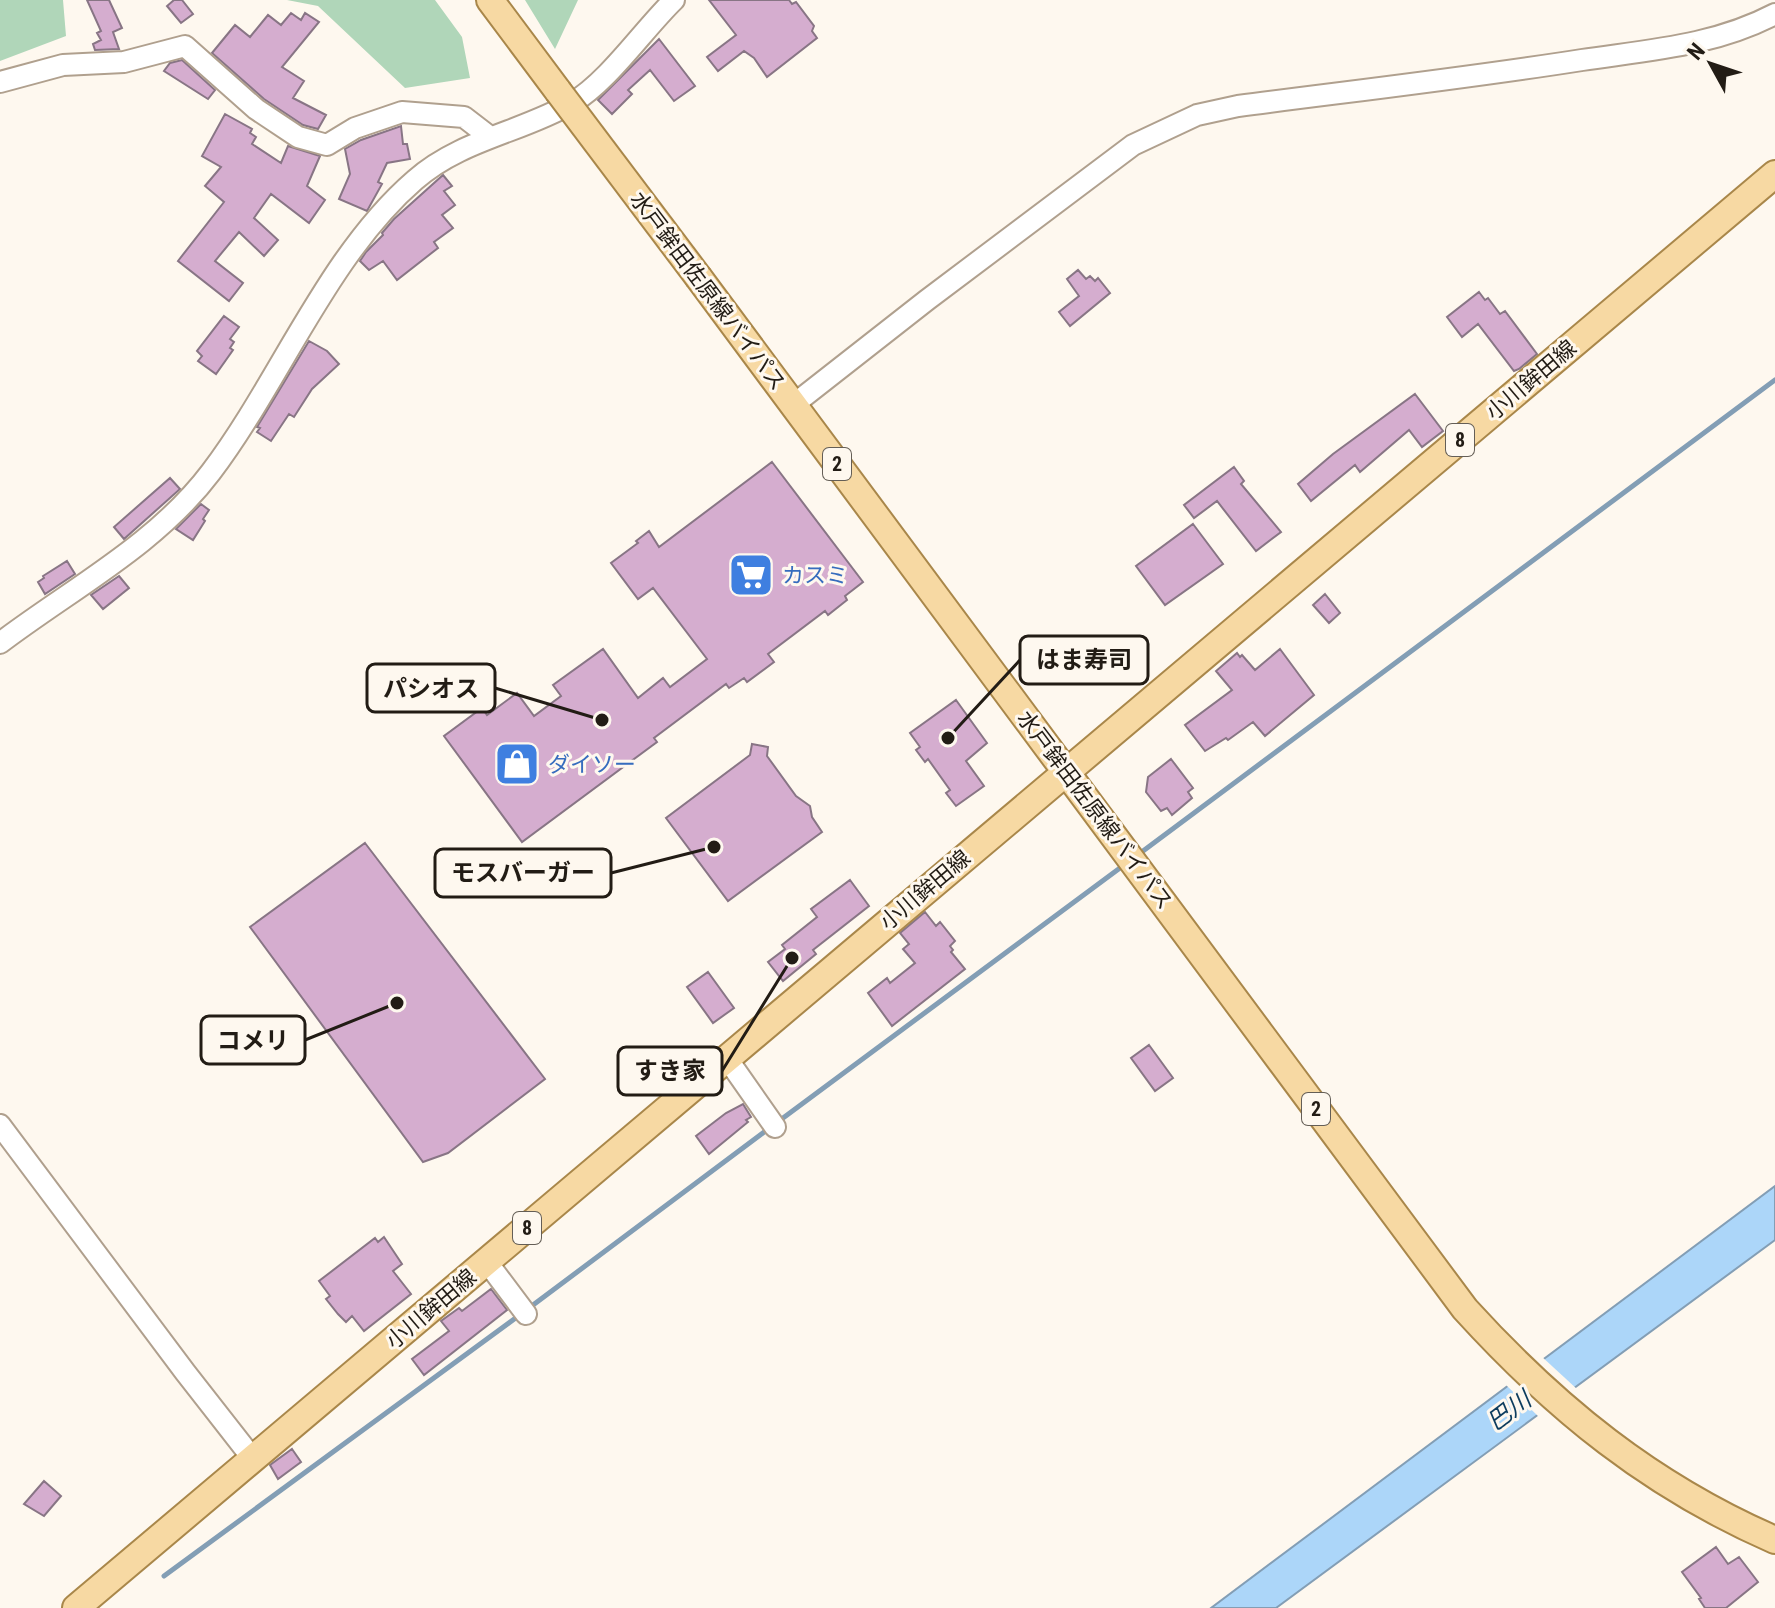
<svg xmlns="http://www.w3.org/2000/svg" width="1775" height="1608" viewBox="0 0 1775 1608" font-family="'Roboto Condensed','Noto Sans JP',sans-serif">
	<rect width="100%" height="100%" fill="#fef8ef"/>
	<path fill="#b0d6b9" d="M0 0H63L66 36 0 61Z
		M287 0H435L462 37 470 78 405 88 318 6Z
		M525 0H578L555 49Z"/>
	<path fill="#acd6f9" stroke="#839eb5" stroke-width="2" d="M1775 1186V1240L1276 1608H1211Z"/>
	<path fill="#fef8ef" d="M1540 1355 1578 1390 1540 1418 1504 1383Z"/>
	<g fill="none" stroke-linecap="round" stroke-linejoin="round">
		<path stroke="#839eb5" stroke-width="5" d="M1139 854 1775 380
			M779 1121 1124 865
			M529 1308 771 1127
			M164 1576 521 1314"/>
	</g>
	<path fill="#d5adcf" stroke="#887585" stroke-width="2" d="M87 0H109L122 28 113 32 119 49 95 50 93 44 101 40 97 33 101 31Z
		M174 0H182L193 14 181 23 167 6Z
		M709 0H789L792 4 796 2 814 26 812 31 817 38 767 77 754 58 744 51 718 71 707 57 736 35Z
		M291 13 301 20 305 13 319 22 282 67 304 81 293 98 326 115 318 129 303 125 264 99 212 53 235 25 250 37 268 15 281 25Z
		M659 39 695 86 674 101 650 70 628 90 632 94 612 114 598 100Z
		M182 60 215 90 208 99 164 71 170 63Z
		M225 114 252 129 250 133 256 137 252 144 281 163 288 146 320 156 307 186 325 200 309 223 271 194 254 218 278 240 264 256 239 232 215 261 243 283 229 301 178 261 224 202 205 186 221 167 202 156Z
		M401 126 403 144H407L410 159 387 163 378 182 382 184 367 211 339 199 350 174 345 149 361 140Z
		M443 175 452 186 444 191 455 205 442 215 453 228 434 242 438 248 397 280 383 261 369 270 360 261 366 252 383 235 382 233 394 219Z
		M1078 270 1086 279 1090 276 1095 281 1098 278 1110 293 1070 326 1059 312 1079 296 1067 279Z
		M1479 292 1485 300 1488 298 1500 314 1505 311 1537 354 1519 369 1514 371 1478 324 1462 337 1447 317Z
		M224 316 239 327 230 339 234 342 230 348 233 350 216 374 198 361 202 356 197 351Z
		M309 341 327 351 339 364 312 389 294 417 289 414 271 441 257 432 260 428 257 427Z
		M1415 394 1443 431 1422 447 1409 430 1360 472 1355 465 1311 501 1298 484 1333 454Z
		M772 462 863 582 845 596 847 600 828 615 825 611 768 654 774 662 747 682 744 678 729 688 726 684 654 738 657 742 522 842 444 736 482 708 487 715 517 693 534 716 561 696 553 685 603 649 638 698 663 678 670 687 707 659 653 588 638 599 611 563 638 543 636 541 649 531 659 547Z
		M1234 467 1244 481 1241 484 1281 532 1256 551 1217 501 1194 518 1184 505Z
		M170 478 180 489 124 539 114 527Z
		M201 504 209 510 203 519 205 521 193 540 176 529Z
		M1193 524 1223 564 1165 605 1136 566Z
		M67 561 75 574 45 594 38 582 44 578 43 576Z
		M119 576 129 588 103 609 91 595Z
		M1325 594 1340 613 1329 623 1313 605Z
		M1280 649 1314 695 1265 736 1253 722 1228 740 1226 738 1205 751 1185 725 1232 690 1216 671 1237 653 1240 657 1242 655 1255 670Z
		M956 700 987 743 966 761 984 786 956 806 946 793 950 790 928 759 925 762 916 750 920 747 910 733Z
		M752 744 768 747 767 756 796 796 810 806 812 817 822 832 728 901 666 818 750 755Z
		M1171 759 1193 788 1188 792 1192 798 1172 815 1167 808 1161 811 1146 792 1148 777Z
		M365 843 545 1079 448 1153 423 1162 250 927Z
		M850 880 869 906 813 950 816 954 783 981 768 962 785 949 782 945 817 917 811 909Z
		M925 912 936 926 940 922 955 941 950 946 953 950 951 952 965 969 892 1026 868 993 887 978 890 983 915 963 903 949 909 944 900 933Z
		M708 972 734 1008 713 1023 687 987Z
		M1149 1045 1173 1078 1155 1091 1131 1058Z
		M743 1104 751 1117 746 1120 748 1122 709 1154 696 1136 726 1113Z
		M384 1237 402 1264 393 1271 411 1294 364 1331 352 1316 346 1322 338 1314 326 1299 330 1296 319 1281 375 1238 378 1242Z
		M491 1289 507 1310 424 1375 412 1359 449 1331 441 1321 459 1308 462 1311Z
		M292 1449 301 1462 278 1479 270 1465Z
		M44 1481 61 1496 44 1516 24 1504Z
		M1716 1547 1728 1564 1739 1557 1758 1582 1726 1608H1705L1699 1599 1701 1598 1682 1572Z"/>
	<g fill="none" stroke-linecap="round" stroke-linejoin="round">
		<g stroke="#b0a08e" stroke-width="24">
			<path id="minor" d="M0 82 63 65 124 62 185 46 256 109 298 137 327 145 355 128 402 112 464 117 490 137
				M793 405 927 300 1133 145 1197 115 1238 106C1353 91 1468 78 1582 60 1649 50 1714 46 1775 14
				M0 643C71 589 156 545 211 472 280 381 328 255 415 180 460 140 522 132 572 103 609 81 643 30 674 0
				M726 1057 775 1127
				M0 1125 185 1372 253 1459
				M487 1262 526 1314"/>
		</g>
		<g stroke="#a9874a" stroke-width="30">
			<path id="major" d="M490 0 558 91
				M699 278 1465 1309C1556 1409 1651 1486 1775 1540
				M76 1608 1775 174"/>
		</g>
		<use href="#minor" stroke="#fff" stroke-width="20"/>
		<use href="#major" stroke="#f7d9a3" stroke-width="26"/>
		<g stroke="#a9874a" stroke-width="30" stroke-linecap="butt">
			<path id="major-bridge" d="M558 91 699 278"/>
		</g>
		<use href="#major-bridge" stroke="#f7d9a3" stroke-width="26"/>
	</g>
	<defs>
		<g id="supermarket-square" transform="scale(2.3)"><rect x="-9" y="-9" width="18" height="18" rx="4" fill="#3f7fe0" stroke="#fef8ef"/><path d="M-6-5.5h2.5l.6 2H6L4.5 2H-2.5L-4.4-4H-6ZM-1.5 3.2a1.3 1.3 0 1 0 .1 0ZM3 3.2a1.3 1.3 0 1 0 .1 0Z" fill="#fff"/></g>
		<g id="shop-square" transform="scale(2.3)"><rect x="-9" y="-9" width="18" height="18" rx="4" fill="#3f7fe0" stroke="#fef8ef"/><path d="M-5-2.5h2.3a2.7 3.5 0 0 1 5.4 0H5L5.5 6h-11ZM-1.5-2.5h3a1.5 2.3 0 0 0-3 0Z" fill="#fff"/></g>
	</defs>
	<g fill-rule="evenodd">
		<use href="#supermarket-square" x="751" y="575"/>
		<use href="#shop-square" x="517" y="764"/>
	</g>
	<g text-anchor="middle" dominant-baseline="central" stroke-width="6" stroke-linejoin="round" paint-order="stroke">
		<g fill="#fef8ef" stroke="#645e56" stroke-width="2">
			<rect x="1446" y="424" width="28" height="32" rx="6"/>
			<rect x="823" y="448" width="28" height="32" rx="6"/>
			<rect x="1302" y="1093" width="28" height="32" rx="6"/>
			<rect x="513" y="1212" width="28" height="32" rx="6"/>
		</g>
		<g font-size="20" font-weight="bold" fill="#221c15">
			<text x="1460" y="440">8</text>
			<text x="837" y="464">2</text>
			<text x="1316" y="1109">2</text>
			<text x="527" y="1228">8</text>
		</g>
		<g font-size="22" fill="#221c15" stroke="#fef8ef">
			<text transform="translate(708 291) rotate(53)">水戸鉾田佐原線バイパス</text>
			<text transform="translate(1531 380) rotate(-40)">小川鉾田線</text>
			<text transform="translate(1095 810) rotate(53)">水戸鉾田佐原線バイパス</text>
			<text transform="translate(925 890) rotate(-40)">小川鉾田線</text>
			<text transform="translate(431 1309) rotate(-40)">小川鉾田線</text>
		</g>
		<g font-size="22" fill="#366cbe" stroke="#fef8ef" text-anchor="start">
			<text x="782" y="575">カスミ</text>
			<text x="548" y="764">ダイソー</text>
		</g>
		<g font-size="24" font-style="italic" fill="#0c3c5e" stroke="#fef8ef">
			<text transform="translate(1509 1411) rotate(-37)">巴川</text>
		</g>
	</g>
	<path fill="none" stroke="#221c15" stroke-width="3" d="M948 738L1020 660M602 720L495 688M714 847L611 873M397 1003L305 1040M792 958L722 1071"/>
	<g fill="#221c15" stroke="#fef8ef" stroke-width="3">
		<circle cx="948" cy="738" r="8"/>
		<circle cx="602" cy="720" r="8"/>
		<circle cx="714" cy="847" r="8"/>
		<circle cx="397" cy="1003" r="8"/>
		<circle cx="792" cy="958" r="8"/>
	</g>
	<g fill="#fef8ef" stroke="#221c15" stroke-width="3">
		<rect x="1020" y="636" width="128" height="48" rx="8"/>
		<rect x="367" y="664" width="128" height="48" rx="8"/>
		<rect x="435" y="849" width="176" height="48" rx="8"/>
		<rect x="201" y="1016" width="104" height="48" rx="8"/>
		<rect x="618" y="1047" width="104" height="48" rx="8"/>
	</g>
	<g font-size="24" text-anchor="middle" font-weight="bold" fill="#221c15">
		<text x="1084" y="668">はま寿司</text>
		<text x="431" y="697">パシオス</text>
		<text x="523" y="881">モスバーガー</text>
		<text x="253" y="1049">コメリ</text>
		<text x="670" y="1079">すき家</text>
	</g>
	<g transform="translate(1711 64) rotate(310)" stroke="#fef8ef" stroke-width="6" paint-order="stroke">
	<path d="M0-6L14 30L0 20L-14 30Z" fill="#221c15"/>
	<text y="-12" font-size="22" font-weight="bold" text-anchor="middle" fill="#221c15">N</text>
	</g>
</svg>
